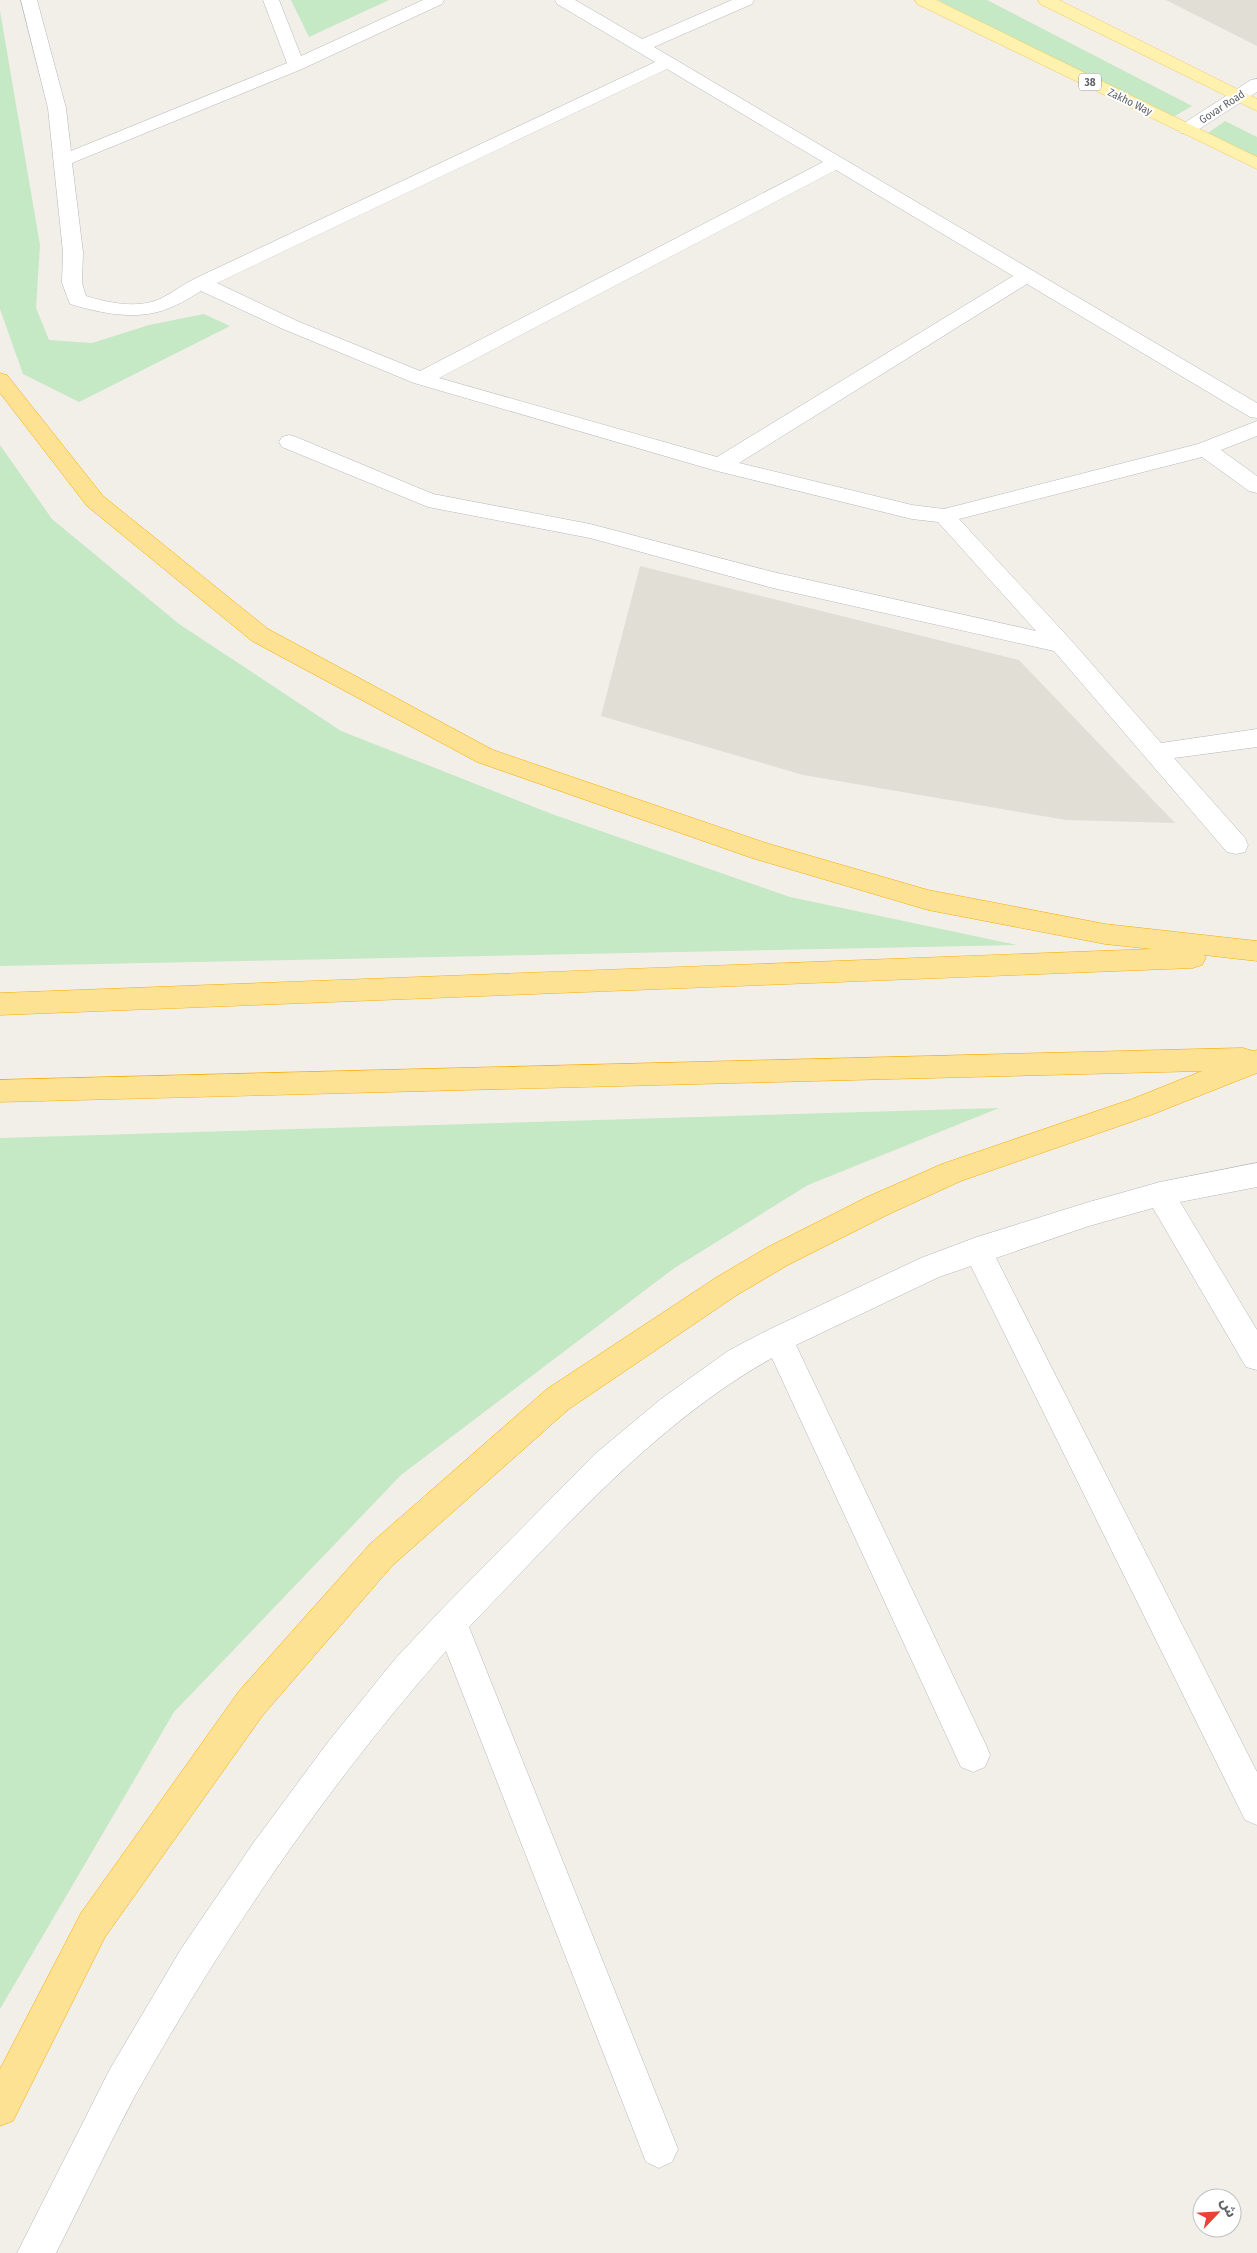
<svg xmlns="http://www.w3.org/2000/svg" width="1257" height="2253" viewBox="0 0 1257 2253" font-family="'Fira Sans Condensed','Noto Sans Arabic',sans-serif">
	<rect width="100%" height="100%" fill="#f1efe8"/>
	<path fill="#e1ded6" d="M1166 0H1257V46Z
		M640 566 1019 660 1175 823 1066 820 803 775 601 716Z"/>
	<path fill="#c5e8c5" d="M291 0H389L309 37Z
		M938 0H987L1192 106 1173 117 1009 39Z
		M0 11 40 245 36 308 49 340 92 343 149 325 204 314 230 326 79 402 23 374 0 309Z
		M1225 121 1257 137V160L1205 135Z
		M0 445 52 519 179 624 341 731 552 814 790 897 1017 945 0 966Z
		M999 1108 808 1185 673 1269 401 1475 174 1712 0 2009V1138Z"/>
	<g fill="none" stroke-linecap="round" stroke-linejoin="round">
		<g stroke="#b5b8bc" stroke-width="1">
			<path id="street" d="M21 0H37L66 108 71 151 287 63 263 0H279L301 56 423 0H444L442 4 302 69 72 163 83 252 82 283 86 296C109 303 137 309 160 299 172 293 182 285 194 279L655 62 557 4 555 0H575L642 39 732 0H754L752 4 654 47 1257 403V418L1250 417 1027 284 739 463 912 505 944 509 1198 444 1257 421V436L1221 450 1257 476V493L1249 491 1202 457 959 519 1070 639 1161 743 1257 729V747L1174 758 1245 838 1248 845 1245 852 1236 854 1227 852 1054 651 773 588 590 538 428 507 282 447 279 442 282 437 289 435 296 437 433 494 590 524 773 572 1036 631 938 522 912 519 713 470 414 383 283 329 201 291C192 296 184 302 174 306 141 322 104 314 70 304L62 283 63 252 48 108ZM667 69 823 162 420 371 297 321 217 283ZM836 170 1013 276 717 457 439 378Z
				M1257 1163V1187L1180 1202 1257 1330V1370L1246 1367 1153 1208 1089 1226 996 1258 1257 1772V1825L1245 1820 971 1266 939 1277 796 1345 985 1743 990 1755 985 1767 973 1772 961 1767 772 1358C653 1425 563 1530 469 1627L678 2149 672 2162 659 2168 646 2162 446 1651C327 1786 224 1937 136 2094 108 2146 83 2200 56 2253H17L110 2069 181 1949 254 1842 328 1742 395 1659 440 1611 595 1454 661 1399 728 1351 768 1330 921 1258 977 1237 1089 1202 1160 1182Z"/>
		</g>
		<g stroke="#b6babf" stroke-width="1">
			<path id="secondary" d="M1257 79V92L1193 133H1181L1178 129 1181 125 1251 80Z"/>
		</g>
		<g stroke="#f2c960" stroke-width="1">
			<path id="primary" d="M915 0H936L1257 157V169L917 4Z
				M1038 0H1059L1257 99V111L1040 4Z"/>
		</g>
		<g stroke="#f9ab00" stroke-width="1">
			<path id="highway" d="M0 373 7 375 103 496 268 629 493 750 766 843 928 890 1105 924 1257 941V961L1204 955 1206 958 1202 965 1193 968 0 1015V993L1152 949 1105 944 928 910 752 858 477 762 252 641 87 506 0 393Z
				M1243 1048 1253 1051 1257 1050V1073L1151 1115 961 1181 887 1215 788 1265 737 1295 569 1409 392 1566 263 1715 105 1937 13 2121 0 2126V2069L81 1913 239 1691 370 1544 547 1389 717 1277 768 1247 867 1197 942 1164 1132 1099 1202 1071 0 1102V1080Z"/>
		</g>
		<use href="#street" fill="#fff" fill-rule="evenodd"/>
		<use href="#secondary" fill="#fff" fill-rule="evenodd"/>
		<use href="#primary" fill="#fff2af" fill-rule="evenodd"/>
		<use href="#highway" fill="#fde293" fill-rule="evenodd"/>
	</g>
	<g text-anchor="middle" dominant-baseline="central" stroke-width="4" stroke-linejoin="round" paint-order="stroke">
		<rect fill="#fff" stroke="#8f9295" stroke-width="1" x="1079" y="73.5" width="22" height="17" rx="4"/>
		<g font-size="11" font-weight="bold" fill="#5f6368">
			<text x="1090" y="82">38</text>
		</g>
		<g font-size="11" fill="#5f6368" stroke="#fff">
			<text transform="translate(1130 102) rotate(26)">Zakho Way</text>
			<text transform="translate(1222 107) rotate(-33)">Govar Road</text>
		</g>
	</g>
	<g transform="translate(1217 2213) rotate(65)"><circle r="24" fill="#ffffff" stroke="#bfc1c3"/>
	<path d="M0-4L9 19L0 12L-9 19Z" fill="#ea4335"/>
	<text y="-8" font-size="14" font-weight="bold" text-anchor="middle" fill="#5f6368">ش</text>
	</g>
</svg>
